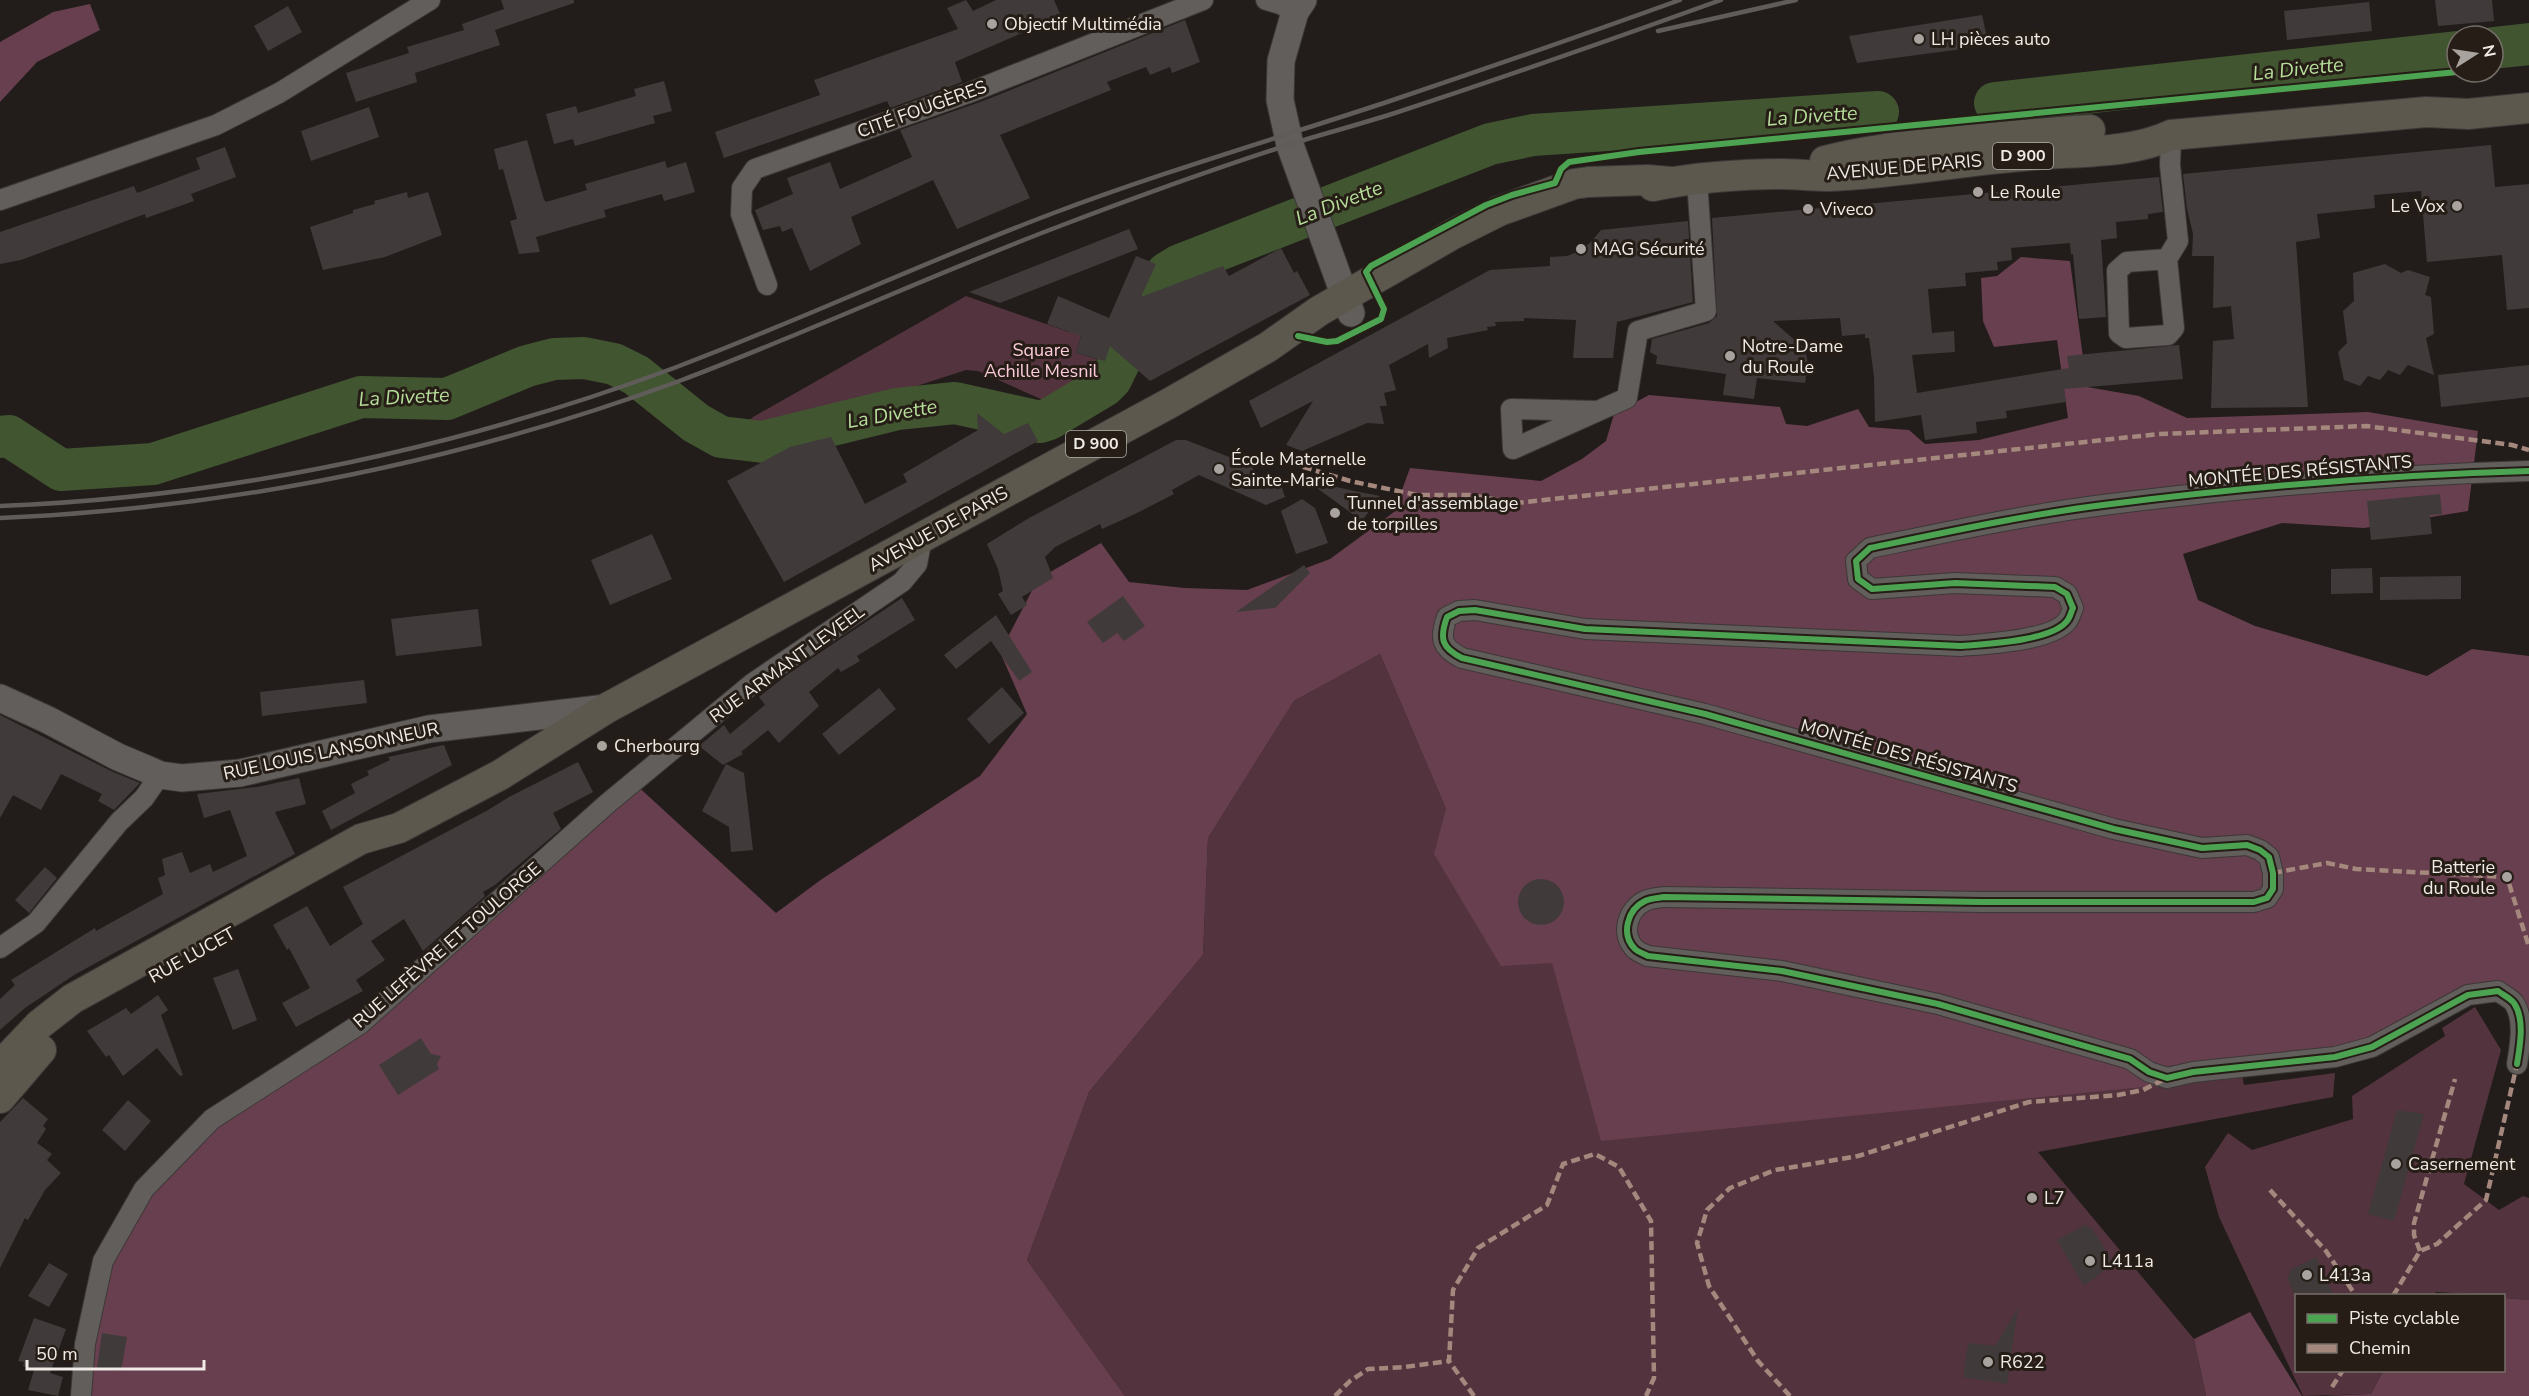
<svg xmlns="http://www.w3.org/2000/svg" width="2529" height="1396" viewBox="0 0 2529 1396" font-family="'Nunito Sans',sans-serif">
	<rect width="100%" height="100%" fill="#221d1a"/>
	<path fill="#53333e" d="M966 296 1069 332H1082L1076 353 1097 359C1086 382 1069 396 1043 400L978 371 966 370 769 434H743L736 431 753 417Z
		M1380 654 1446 809 2242 1075 2244 1085 2335 1073 2333 1097 2038 1152 2194 1339 2206 1396H1125L1027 1260 1089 1092 1203 955 1208 838 1294 701Z
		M2475 1007 2501 1050 2464 1184 2499 1210 2523 1196 2529 1198V1300L2504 1298V1296L2436 1292 2433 1296H2296V1370L2383 1371 2371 1394 2303 1396 2219 1217 2205 1167 2228 1133 2252 1150 2353 1119 2352 1096 2445 1036 2442 1028Z"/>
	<path fill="#683f4e" d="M90 4 100 30 37 62 0 102V42L53 12Z
		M2021 257 2070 261 2087 387 2139 396 2187 418 2368 412 2478 431 2468 511 2364 528 2282 523 2183 554 2198 600 2255 626 2427 676 2472 649 2529 656V1046L2514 1003 2468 995 2371 1057 2193 1082 1601 1141 1552 963 1501 966 1434 854 1446 809 1380 654 1294 701 1208 838 1203 955 1089 1092 1027 1260 1125 1396H81L103 1261 144 1189 212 1119 360 1024 633 782 776 913 822 879 980 776 1027 714 1000 652 1038 579 1101 543 1129 582 1184 588 1247 590 1330 559 1394 512 1410 468 1541 481 1582 459 1606 441 1614 414 1649 395 1780 407 1786 424 1807 426 1858 409 1869 427 1909 430 1925 444 1979 440 2068 418 2057 340 1994 347 1983 321 1981 278 1997 276Z
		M2504 1298 2529 1300V1396H2323L2371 1394 2383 1371 2504 1370Z
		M2250 1312 2302 1396H2206L2194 1339Z"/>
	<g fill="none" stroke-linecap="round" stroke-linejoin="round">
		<path stroke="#415530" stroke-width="42" d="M2493 48 2529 44
			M1995 103 2457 52
			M0 437 9 436 61 470 153 464 361 397 447 399 527 366 554 359 584 358 614 364 636 375 696 423 721 437 763 442 897 409 955 403 1040 422 1049 419 1104 386 1111 379 1157 285 1167 273 1180 265 1490 144 1533 135 1878 112"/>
	</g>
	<path fill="#403b3a" d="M501 0H574V3L495 30 500 45 415 73 417 82 356 102 346 73 409 53 407 47 464 30 462 24 504 9Z
		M966 0 973 11 996 0H1054L1061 16 955 62 962 82 890 108 887 101 724 158 715 132 820 95 814 80 958 29 947 8Z
		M2435 0H2492L2494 21 2438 26Z
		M2369 2 2372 31 2287 40 2284 11Z
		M288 6 302 32 268 51 254 26Z
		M1982 15 1988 42 1962 49 1857 63 1849 36Z
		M1185 20 1200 62 1172 73 1170 67 1150 75 1146 67 1107 82 1111 90 1000 135 1030 198 957 229 933 180 851 217 861 244 810 271 792 228 782 232 780 226 763 230 755 210 793 194 787 178 830 162 840 189 912 157 900 130 983 101Z
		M664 81 672 111 653 116 655 123 575 146 573 139 554 144 546 114 576 106 578 113 636 96 634 89Z
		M369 107 379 137 311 161 301 131Z
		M527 140 544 200 546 202 587 190 585 184 665 161 667 168 686 162 695 192 664 201 662 194 604 210 606 217 536 237 540 252 519 254 510 221 517 219 503 169 499 170 494 149Z
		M2491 145 2495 187 2529 184V308L2507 310 2502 255 2427 262 2421 191 2374 195 2375 208 2317 214 2320 238 2296 242 2308 407 2211 408 2213 341 2234 339 2231 306 2213 308 2214 256H2192L2193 234 2187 209 2183 174Z
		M225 147 236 177 191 194 194 201 146 218 145 214 21 260 0 264V232L134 186 137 193 161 184 200 169 196 158Z
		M2159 177 2163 212 2148 214V219L2116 222 2117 238 2101 240 2106 317 2079 319 2073 254H2071L2070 243 2011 248 2012 260 1997 262 1998 270 1965 273 1966 286 1928 289 1932 333 1954 331 1955 352 1912 355 1917 393 2069 368 2067 356 2179 345 2183 379 2064 389 2066 402 2006 411 2007 418 1976 422 1977 433 1925 440 1921 415 1875 422 1874 377 1869 338H1865V334L1842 336 1840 318 1773 321 1805 349 1808 364 1805 383 1757 378 1754 399 1723 395 1726 374 1656 364 1657 356 1650 352 1652 339 1709 323 1717 316 1712 218Z
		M407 192 408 198 428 192 442 235 385 257 323 270 310 227 353 213V210L375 204 374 201Z
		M1688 221 1693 302 1617 322 1613 358H1573L1576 320 1524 318V321L1495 322 1496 326 1487 327 1488 330 1447 338 1448 348 1429 358 1428 344 1389 365 1396 390 1384 393 1387 406H1380L1384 424 1367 423 1302 451 1286 445 1313 401 1261 428 1249 401 1490 270 1550 266V257L1567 256 1577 252 1590 243 1601 230Z
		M1129 229 1138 249 1000 303 969 292Z
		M1281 248 1294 273 1297 271 1310 295 1150 381 1110 346 1105 361 1076 353 1081 336 1047 324 1058 296 1109 318 1136 256 1156 264 1141 297 1223 266 1229 276Z
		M2385 264 2401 273 2408 270 2430 277 2425 295 2431 297 2434 334 2426 338 2434 375 2408 365 2400 375 2388 370 2380 380 2368 376 2360 386 2344 380 2338 352 2347 343 2343 311 2354 301 2353 273Z
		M2529 365V397L2441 407 2438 375Z
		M977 413 1004 434 1028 423 1038 441 784 582 727 481 790 447 831 437 865 504 907 482 903 474 978 430Z
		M1176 440H1186L1252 466 1259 484 1278 477 1285 497 1266 505 1199 475 1172 490 1174 494 1135 514 1102 529 1100 524 1055 547 1045 557 1053 578 1022 597 1027 605 1011 615 998 594 1003 591 998 569 987 544 1029 518Z
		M1306 480 1354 491 1380 496 1362 521Z
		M2440 494 2442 514 2430 515 2432 534 2371 540 2367 501Z
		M1302 499 1315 508 1328 543 1296 554 1281 511Z
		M652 534 672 579 610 605 591 560Z
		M1304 565 1310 573 1275 608 1236 612Z
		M2372 568 2373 593 2331 594V569Z
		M2461 576V599L2380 600V577Z
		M1123 596 1145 626 1124 641 1117 633 1103 643 1087 622Z
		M902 598 915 620 857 656 860 661 841 672 838 668 809 692 819 706 779 743 768 730 741 752 743 754 723 765 699 746 724 725 730 734 765 705 759 697 788 674Z
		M478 609 482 646 396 656 391 619Z
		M996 615 1032 672 1019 681 991 641 956 669 944 655Z
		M364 680 367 703 262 716 260 692Z
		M1002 687 1024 713 989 744 967 719Z
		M879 688 896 709 839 755 822 734Z
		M0 715 111 771 140 783 114 810 98 801 102 794 61 774 41 810 13 795 0 818Z
		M444 745 452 765 331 830 322 811 355 793 351 784 369 775 367 771 390 760 388 757Z
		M578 762 593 792 553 813 561 829 495 885 483 892 485 896 423 951 404 919 371 941 385 960 356 980 363 991 296 1027 282 1003 310 988 289 948 287 950 273 925 307 906 330 946 363 924 343 887 488 810 509 797Z
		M726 764 744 773 753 850 731 852 729 827 702 811Z
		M299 778 306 804 275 812 295 854 74 975 25 1008 0 1030V999L15 985 11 980 95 928 96 931 163 894 158 878 165 875 162 859 182 852 190 873 210 864 213 872 247 856 230 810 204 818 197 794 257 787Z
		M45 867 57 878 29 913 15 900Z
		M1518 902a23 23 0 1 1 46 0a23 23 0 1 1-46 0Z
		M238 969 257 1020 233 1030 213 978Z
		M158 995 168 1010 161 1015 183 1075 180 1076 157 1048 123 1076 109 1055 106 1057 87 1031 126 1008 131 1014Z
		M421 1038 431 1054 441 1056 437 1064 439 1069 398 1095 379 1065Z
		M23 1098 48 1119 43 1126 46 1129 37 1143 52 1154 47 1160 61 1173 45 1190 28 1220 25 1218 0 1268V1122Z
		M128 1100 151 1121 125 1151 102 1130Z
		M2397 1110 2424 1114 2394 1221 2368 1214Z
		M2085 1225 2093 1230 2110 1257 2111 1265 2084 1286 2057 1240Z
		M2316 1257 2334 1296H2295L2288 1279 2290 1270Z
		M49 1263 68 1274 49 1307 28 1296Z
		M2018 1308 2007 1384 1963 1377 1968 1343 1995 1346Z
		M34 1318 66 1329 50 1373 63 1377 58 1396 28 1390 34 1370 23 1366 24 1362 18 1361Z
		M102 1333 127 1337 121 1371 97 1368Z"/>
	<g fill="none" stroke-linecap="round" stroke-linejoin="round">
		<g stroke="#3c3837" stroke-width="22">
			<path id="street" d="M1266 0 1280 4 1295 12
				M0 200 216 125 279 93 430 0
				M2167 259 2127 262 2117 271 2119 333 2126 338 2168 335 2174 328 2167 259 2178 241 2170 165 2171 135
				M767 285 741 214 742 188 755 169 971 92 1203 0
				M1596 411 1511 409 1513 449 1627 398 1638 331 1706 311 1697 180
				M0 948 36 923 119 822 144 798 160 775
				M2517 1064C2520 1046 2525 1019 2514 1003 2510 998 2503 995 2498 991L2468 995 2372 1047 2335 1057 2193 1072 2167 1078 2149 1072 2130 1059 1938 1004 1782 971 1648 956C1644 954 1638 952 1635 949 1620 934 1628 909 1645 901 1651 898 1658 898 1664 897L1981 902H2254L2267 898 2273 889V873L2269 857 2260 850 2247 845 2202 848 2114 829 1705 714 1462 658C1442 648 1439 639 1447 617L1459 611 1475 610 1585 629 1961 646C1985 644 2052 641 2067 621 2070 618 2071 612 2073 608L2067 594 2055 587 1955 583 1872 589 1858 579 1856 561 1870 548C1947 532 2025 515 2103 505 2244 487 2386 475 2529 471
				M81 1396 85 1344 103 1261 144 1189 212 1119 360 1024 608 803 753 683 902 582 917 564 922 538"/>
		</g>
		<g stroke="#3c3837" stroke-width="29">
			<path id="secondary" d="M1303 0 1295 12 1281 61 1280 100 1290 145 1351 313
				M0 698 48 720 118 757 149 770 160 775 182 778 240 773 429 729 607 708"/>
		</g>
		<g stroke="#3c3837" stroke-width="32">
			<path id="primary" d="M1825 161C1862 151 1900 147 1938 143 1989 138 2039 133 2090 130
				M1653 186C1689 178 1743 174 1780 174 1796 174 1813 176 1829 176 1898 173 1965 160 2033 155 2076 151 2131 154 2171 135L2426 112 2468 114 2529 108
				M0 1066 40 1024 72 999 361 839 399 828 500 775 607 708 1168 404 1268 347 1319 311 1453 234 1499 211 1574 184 1588 182 1647 180 1671 182
				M0 1098 41 1050"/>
		</g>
		<use href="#street" stroke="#615e5b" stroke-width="20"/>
		<use href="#secondary" stroke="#615e5b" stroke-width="27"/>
		<use href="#primary" stroke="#5c584e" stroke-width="30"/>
		<path stroke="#5f5c5a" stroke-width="4.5" d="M1658 31 1796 0
			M0 506C233 497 455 449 674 368 801 320 924 262 1051 214 1162 172 1275 139 1387 102 1485 69 1583 35 1680 0
			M0 518C234 508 462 461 682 380 809 332 933 274 1060 226 1136 197 1213 169 1291 144 1326 133 1361 124 1395 113 1505 77 1613 39 1721 0"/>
		<path stroke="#a5887d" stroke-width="4.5" stroke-dasharray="9 4.5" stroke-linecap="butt" d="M1290 463 1350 481 1417 495H1470L1516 503 2159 434 2366 426 2512 445 2529 450
			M2273 873 2327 863 2356 869 2507 877 2529 947
			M2270 1190 2326 1251 2356 1296
			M2420 1251 2414 1235V1223L2455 1079
			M2393 1296 2420 1251 2437 1244 2486 1200 2517 1064
			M2332 1387 2343 1370
			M1335 1396 1350 1381 1368 1369 1405 1367 1449 1361
			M1474 1396 1449 1361 1453 1290 1478 1248 1547 1205 1563 1164 1595 1154 1619 1167 1651 1221 1654 1378 1646 1396
			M1790 1396 1758 1361 1709 1286 1697 1243 1707 1210 1730 1188 1775 1170 1858 1156 2029 1102 2118 1095 2143 1090 2167 1078"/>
		<g stroke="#251d16" stroke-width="10">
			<path id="cycleway" d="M1298 336 1327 342 1337 341 1381 319 1384 309 1366 272 1371 266 1486 205 1512 195 1555 183 1561 169 1569 162 1639 152 2457 72
				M2517 1064C2520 1046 2525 1019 2514 1003 2510 998 2503 995 2498 991L2468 995 2372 1047 2335 1057 2193 1072 2167 1078 2149 1072 2130 1059 1938 1004 1782 971 1648 956C1644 954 1638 952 1635 949 1620 934 1628 909 1645 901 1651 898 1658 898 1664 897L1981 902H2254L2267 898 2273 889V873L2269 857 2260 850 2247 845 2202 848 2114 829 1705 714 1462 658C1442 648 1439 639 1447 617L1459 611 1475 610 1585 629 1961 646C1985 644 2052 641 2067 621 2070 618 2071 612 2073 608L2067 594 2055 587 1955 583 1872 589 1858 579 1856 561 1870 548C1947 532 2025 515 2103 505 2244 487 2386 475 2529 471"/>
		</g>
		<use href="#cycleway" stroke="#4ca352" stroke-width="6"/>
	</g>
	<g fill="#a8a39f" stroke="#251d16" stroke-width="2">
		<circle cx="992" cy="24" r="6"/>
		<circle cx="1919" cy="39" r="6"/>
		<circle cx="1978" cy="192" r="6"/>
		<circle cx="2457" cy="206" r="6"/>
		<circle cx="1808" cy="209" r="6"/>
		<circle cx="1581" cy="249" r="6"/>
		<circle cx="1730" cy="356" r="6"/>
		<circle cx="1219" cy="469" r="6"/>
		<circle cx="1335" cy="513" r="6"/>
		<circle cx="602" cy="746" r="6"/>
		<circle cx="2507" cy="877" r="6"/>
		<circle cx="2396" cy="1164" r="6"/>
		<circle cx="2032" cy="1198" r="6"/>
		<circle cx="2090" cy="1261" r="6"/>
		<circle cx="2307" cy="1275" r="6"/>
		<circle cx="1988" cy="1362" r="6"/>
	</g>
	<g text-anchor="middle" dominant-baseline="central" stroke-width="6" stroke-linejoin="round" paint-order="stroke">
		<g fill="#251d16" stroke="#b3ada8" stroke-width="1.5">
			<rect x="1993" y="143" width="60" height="26" rx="4.5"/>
			<rect x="1066" y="431" width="60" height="26" rx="4.5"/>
		</g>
		<g font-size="16" font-weight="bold" fill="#f0ebe6">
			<text x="2023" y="156">D 900</text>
			<text x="1096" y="444">D 900</text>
		</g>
		<g font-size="18" fill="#f0ebe6" stroke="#251d16" text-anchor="start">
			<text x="1004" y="24">Objectif Multimédia</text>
			<text x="1931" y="39">LH pièces auto</text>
			<text x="1990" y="192">Le Roule</text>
			<text x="2445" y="206" text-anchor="end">Le Vox</text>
			<text x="1820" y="209">Viveco</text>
			<text x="1593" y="249">MAG Sécurité</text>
			<text x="1742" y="346">Notre-Dame<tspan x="1742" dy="21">du Roule</tspan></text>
			<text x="1231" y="459">École Maternelle<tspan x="1231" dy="21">Sainte-Marie</tspan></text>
			<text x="1347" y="503">Tunnel d'assemblage<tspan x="1347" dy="21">de torpilles</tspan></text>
			<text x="614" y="746">Cherbourg</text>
			<text x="2495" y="867" text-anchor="end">Batterie<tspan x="2495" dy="21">du Roule</tspan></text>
			<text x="2408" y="1164">Casernement</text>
			<text x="2044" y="1198">L7</text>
			<text x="2102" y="1261">L411a</text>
			<text x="2319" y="1275">L413a</text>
			<text x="2000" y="1362">R622</text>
		</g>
		<g font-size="18" fill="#f0ebe6" stroke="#251d16">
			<text transform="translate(922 109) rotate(-20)">CITÉ FOUGÈRES</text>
			<text transform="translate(1904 167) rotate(-5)">AVENUE DE PARIS</text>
			<text transform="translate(2300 471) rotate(-5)">MONTÉE DES RÉSISTANTS</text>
			<text transform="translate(938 529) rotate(-29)">AVENUE DE PARIS</text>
			<text transform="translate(787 664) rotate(-36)">RUE ARMANT LEVEEL</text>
			<text transform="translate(331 751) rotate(-12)">RUE LOUIS LANSONNEUR</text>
			<text transform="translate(1909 756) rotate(16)">MONTÉE DES RÉSISTANTS</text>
			<text transform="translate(447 945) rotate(-41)">RUE LEFÈVRE ET TOULORGE</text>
			<text transform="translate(192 955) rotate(-29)">RUE LUCET</text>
		</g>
		<g font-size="18" fill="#fccbdb" stroke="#251d16">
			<text x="1041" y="350">Square<tspan x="1041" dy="21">Achille Mesnil</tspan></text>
		</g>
		<g font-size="20" font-style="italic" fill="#b6dd9a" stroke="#251d16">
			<text transform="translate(2298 69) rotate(-6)">La Divette</text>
			<text transform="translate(1812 116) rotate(-4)">La Divette</text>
			<text transform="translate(1339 203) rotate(-21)">La Divette</text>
			<text transform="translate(404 397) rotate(-3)">La Divette</text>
			<text transform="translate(892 414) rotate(-10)">La Divette</text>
		</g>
	</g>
	<rect x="2295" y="1294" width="210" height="78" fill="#251d16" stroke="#766f69" stroke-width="1.5"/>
	<rect x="2307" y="1314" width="30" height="9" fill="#4ca352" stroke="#766f69" stroke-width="1.5"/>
	<text x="2349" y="1324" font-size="18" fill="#f0ebe6">Piste cyclable</text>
	<rect x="2307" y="1344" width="30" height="9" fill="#a5887d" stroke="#766f69" stroke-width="1.5"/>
	<text x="2349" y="1354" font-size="18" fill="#f0ebe6">Chemin</text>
	<g transform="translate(2475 54) rotate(78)"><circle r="28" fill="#251d16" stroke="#766f69" stroke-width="1.5"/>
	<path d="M0-4.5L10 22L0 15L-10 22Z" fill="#a8a39f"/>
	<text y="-9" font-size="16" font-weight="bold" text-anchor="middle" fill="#f0ebe6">N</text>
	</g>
	<path d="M27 1360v9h177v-9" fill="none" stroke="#f0ebe6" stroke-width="3"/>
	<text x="36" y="1360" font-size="18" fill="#f0ebe6" stroke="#251d16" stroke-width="4.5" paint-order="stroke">50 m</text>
</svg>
